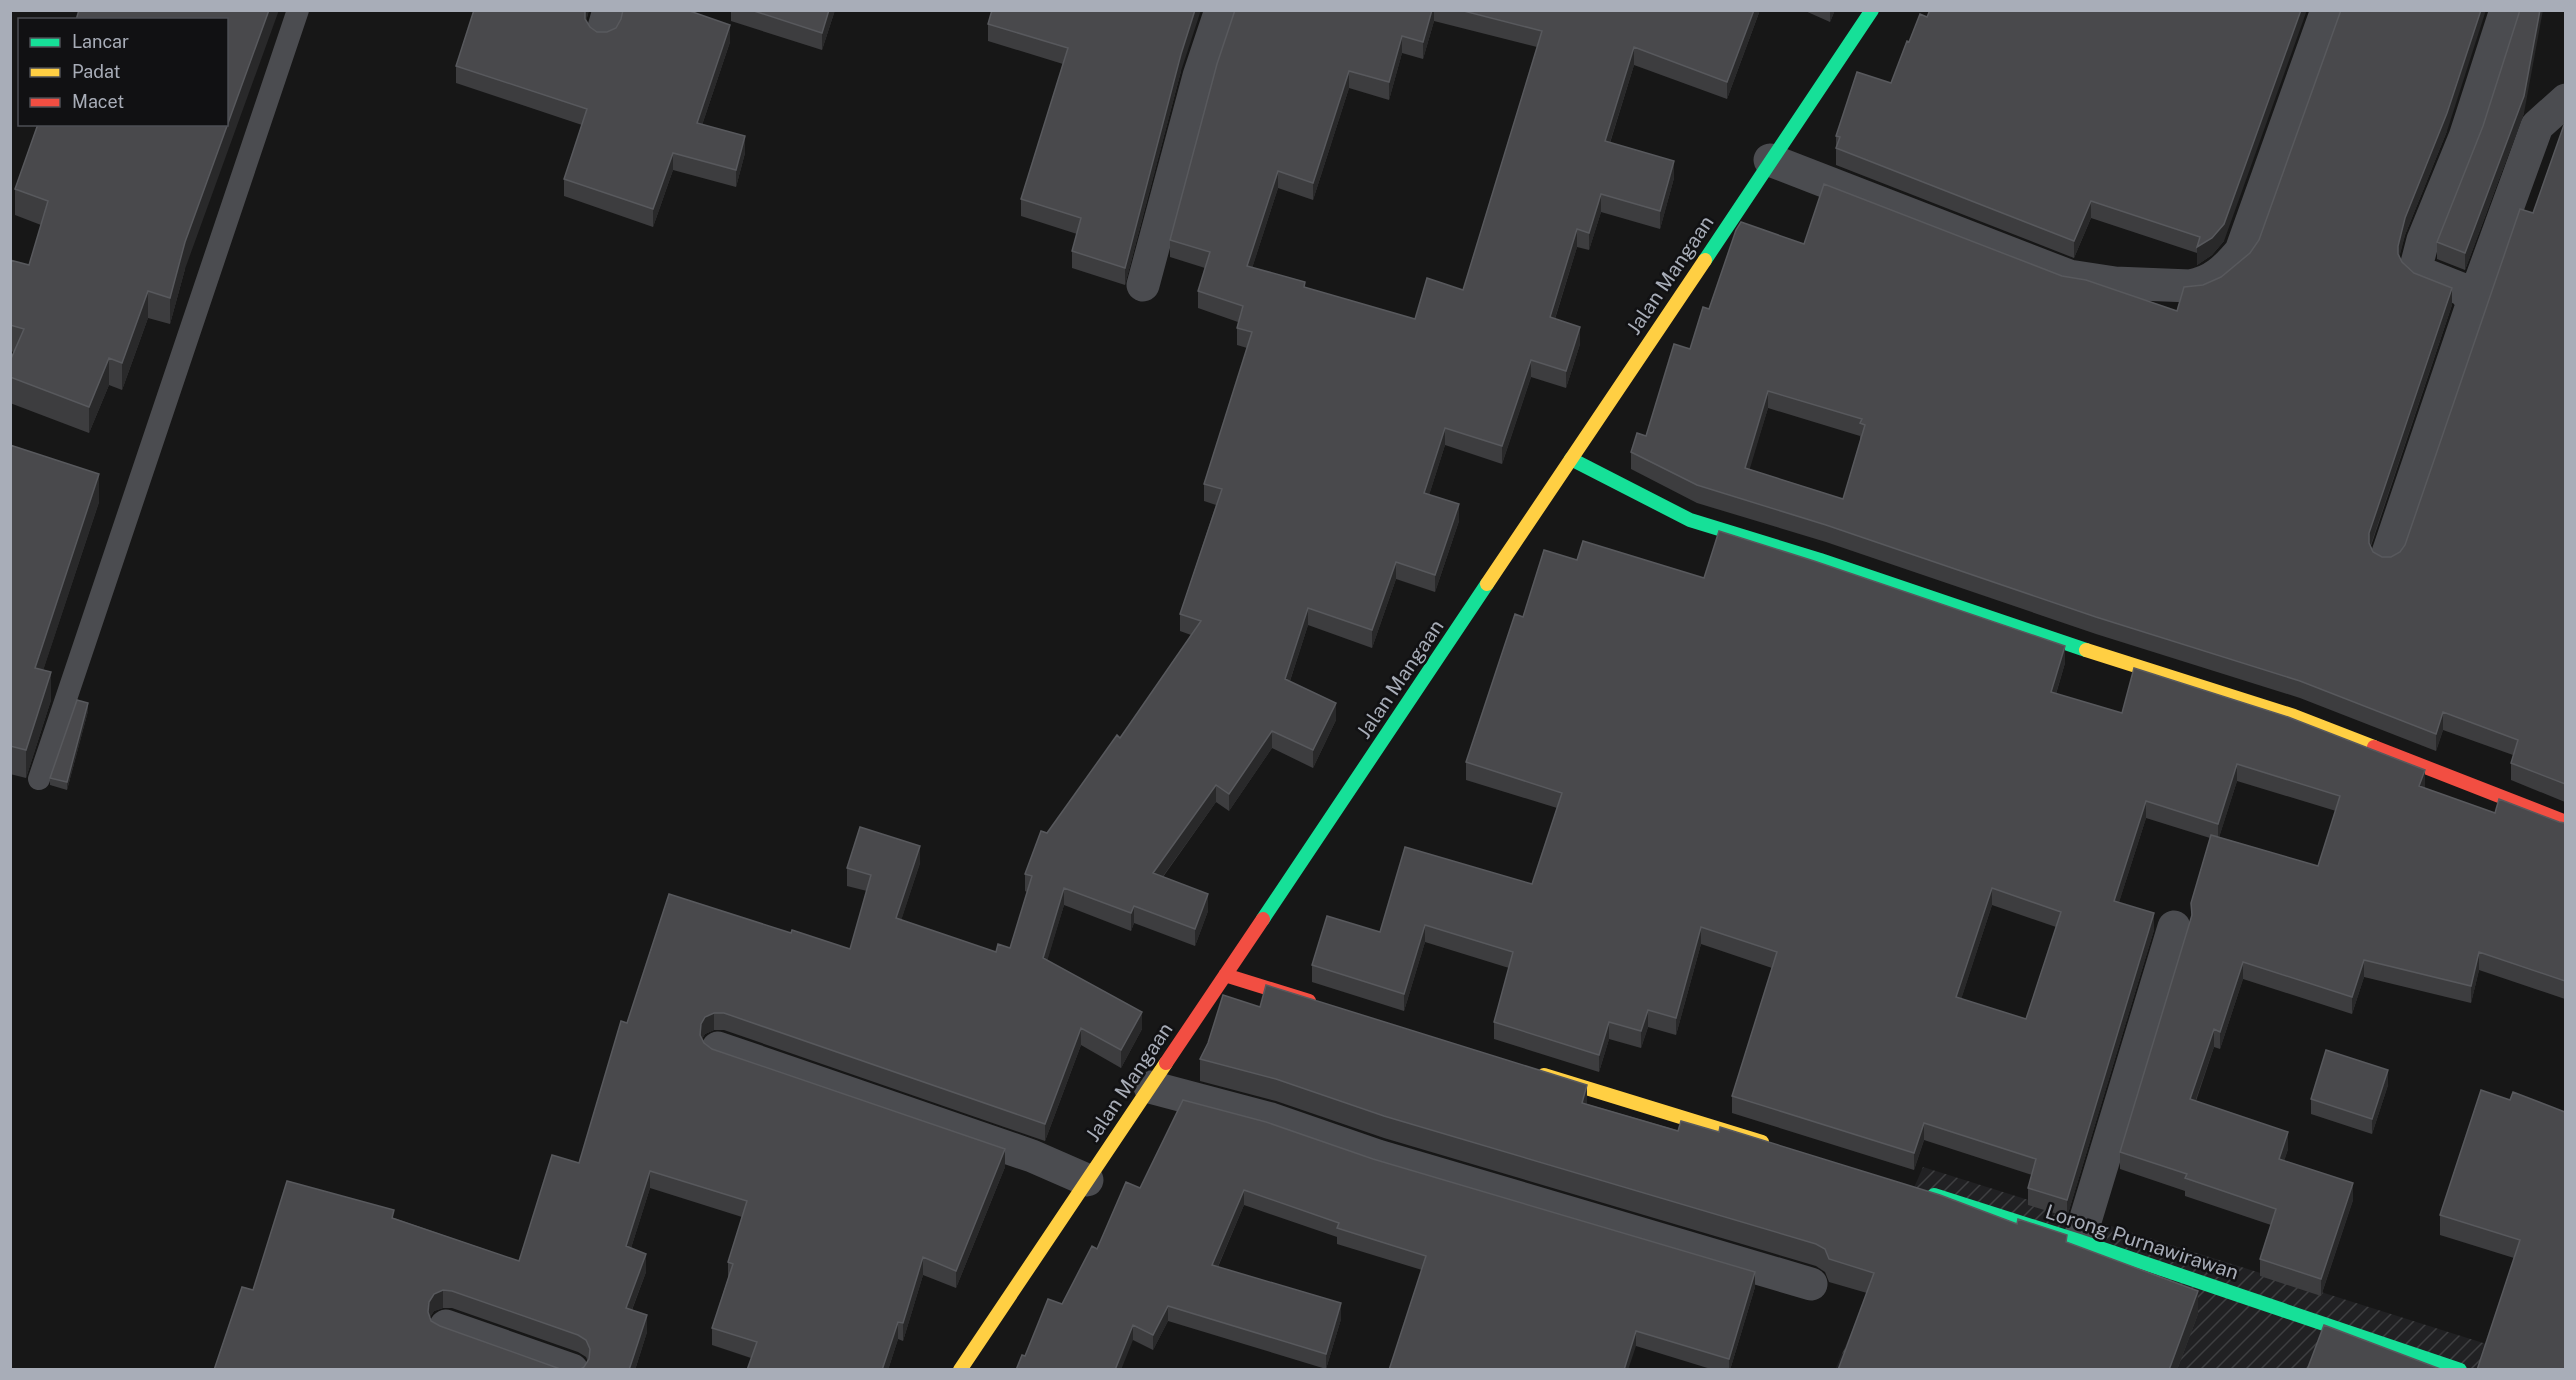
<svg xmlns="http://www.w3.org/2000/svg" width="2576" height="1380" viewBox="0 0 2576 1380" font-family="'Public Sans',sans-serif">
	<defs>
		<pattern id="industrial-furrows" width="10" height="10" patternUnits="userSpaceOnUse" patternTransform="scale(1.5)"><rect width="10" height="10" fill="#212123"/><path d="M-1 1l2-2M0 10L10 0M9 11l2-2" fill="none" stroke="#3e3f41"/></pattern>
	</defs>
	<rect width="100%" height="100%" fill="#171717"/>
	<path fill="url(#industrial-furrows)" d="M1923 1167 2566 1369 2565 1370H1835Z"/>
	<g fill="none" stroke-linecap="round" stroke-linejoin="round">
		<path stroke="#4b4c50" stroke-width="22" d="M39 779 298 10"/>
		<path stroke="#4b4c50" stroke-width="33" d="M603 31 609 10
			M1770 160 2069 276 2115 283 2190 286C2213 282 2226 269 2241 251L2327 10
			M1143 285 1199 76 1221 10
			M2473 302 2464 290 2421 273 2416 267 2423 240 2465 137 2506 10
			M2387 556 2473 302 2537 126 2566 100
			M718 1048 1032 1156 1087 1180
			M1150 1087 1271 1119 1378 1156 1811 1284
			M2079 1241 2174 927
			M446 1326 572 1370"/>
		<path stroke="#16e098" stroke-width="14" d="M1705 260 1872 10
			M1571 459 1690 520 1820 560 2086 650
			M1263 919 1487 584
			M1934 1195 2079 1241 2460 1370"/>
		<path stroke="#ffcf43" stroke-width="14" d="M1487 584 1705 260
			M2086 650 2294 716 2374 747
			M1544 1075 1762 1142
			M960 1370 1166 1063"/>
		<path stroke="#f24e42" stroke-width="14" d="M2374 747 2566 822
			M1225 975 1309 1001
			M1166 1063 1263 919"/>
	</g>
	<path fill="#3d3d3f" fill-rule="evenodd" d="M589 10 586 21 590 27 597 32 730 42 702 125 745 153 736 187 673 170 653 227 564 196V179L582 125 456 83V66Z
		M731 10H835L822 50 731 21Z
		M1235 10H1760L1727 99 1634 65 1610 143 1674 178 1660 229 1601 212 1589 250 1577 247 1555 319 1580 344 1566 388 1531 377 1502 464 1445 445 1429 495 1459 521 1435 592 1396 579 1372 648 1308 625 1290 681 1336 720 1313 768 1272 748 1229 811 1216 802 1163 877 1208 911 1195 946 1134 923 1131 931 1064 905 1047 960 1142 1029 1121 1068 1081 1045 1045 1141 724 1030H714L705 1034 702 1039 704 1043 712 1049 1005 1167 956 1288 923 1275 903 1341 898 1339 888 1370H747L751 1358 712 1345V1328L728 1278V1262L742 1217 650 1188 631 1248 646 1272 632 1310 647 1332 635 1370H579L584 1367 588 1362 586 1357 578 1352 452 1308H443L434 1311 430 1317 253 1290 394 1218 519 1261 579 1163 627 1023 791 933 850 949 867 891 847 886V868L920 863 901 920 996 952 1010 948 1027 892 1025 891V874L1047 833 1120 738 1191 635 1180 631V614L1216 505 1204 501V484L1247 348 1237 345V328L1238 322 1198 308V291L1205 268 1170 257V240ZM1434 21 1537 47 1463 290 1415 319 1305 288 1252 268 1278 188 1313 200 1349 88 1389 100 1402 53 1423 59Z
		M1803 10H1835L1830 22Z
		M1927 17 2224 241 2212 255 2197 265V253L2091 218 2074 258 1836 165V136L1891 83 1909 42Z
		M988 24 1181 71 1125 285 1072 268V251L1077 234 1021 216V199L1063 64 988 41Z
		M2524 113 2465 270 2437 259V242L2483 126Z
		M2565 122V802L2511 780V763L2513 755 2443 730 2436 751 2300 698 2096 634 1826 542 1697 503 1631 469V452L1646 436 1690 349 1709 309 1804 244 2062 276 2177 311 2203 285 2221 277 2447 131 2405 235 2399 257 2402 262 2452 305 2371 546 2373 552 2382 557H2391L2400 552 2405 545 2533 213ZM1768 408 1860 436V441L1843 499 1749 469Z
		M38 124 185 269 170 324 148 318 122 390 109 385 89 433 10 403V361L14 352 10 351V260L29 265 41 225 15 215V189Z
		M10 445 99 502 43 670 51 700 26 778 10 774Z
		M1577 560 1704 578 2065 663 2056 694 2122 713 2425 787 2424 788 2495 813 2565 823V999L2479 970 2471 1003 2364 977 2352 1014 2243 979 2220 1049 2214 1047 2196 1101 2288 1149 2284 1161 2353 1200 2321 1296 2260 1276V1259L2271 1225 2185 1196V1191L2120 1169V1152L2191 919V903L2210 838 2146 818 2119 902 2154 930 2067 1217 2028 1205V1188L2032 1175 1924 1140 1914 1170 1732 1113V1096L1772 968 1701 944 1676 1035 1648 1027 1641 1048 1609 1039 1599 1072 1494 1039V1022L1509 968 1425 942 1404 1011 1312 982V965L1380 932 1532 884 1557 808 1466 780V762L1523 617ZM2237 781 2336 811 2318 866 2219 837ZM1992 905 2056 927 2026 1019 1961 999Z
		M88 711 67 790 50 785V778Z
		M1260 1007 1587 1104 2067 1243 2198 1314 2177 1370H1838L1867 1293 1829 1282 1825 1272 1816 1266 1384 1138 1276 1101 1200 1081V1059Z
		M2388 1085 2372 1134 2311 1114V1099Z
		M2510 1100 2565 1112 2514 1258 2440 1235V1215Z
		M1373 1159 1755 1287 1730 1370H1714L1636 1346 1422 1270 1337 1244V1237L1244 1205 1218 1267 1341 1319 1326 1369 1168 1321 1153 1350 1133 1340 1025 1356 1062 1304 1097 1249 1140 1188Z"/>
	<path fill="#29292a" d="M269 10H279L185 269 170 324V298L185 242Z
		M585 10H589L585 26Z
		M829 10H835L822 50V33Z
		M1195 10H1201L1181 71 1125 285V268L1181 54Z
		M1432 10H1434V21L1423 59V42Z
		M1754 10H1760L1727 99V82Z
		M1830 10H1835L1830 22Z
		M2301 10H2307L2224 241 2212 255 2197 265V247Z
		M2481 10H2486L2447 131 2405 235 2398 263V246L2405 218Z
		M2540 10H2543L2524 113 2465 270V253Z
		M730 25V42L697 140V123Z
		M1402 36V53L1389 100V82Z
		M1634 47V65L1605 158V141Z
		M1349 71V88L1313 200V183Z
		M745 136V153L736 187V170Z
		M673 153V170L653 227V209Z
		M1674 161V178L1660 229V211Z
		M1278 171V188L1247 284V266Z
		M1601 194V212L1589 250V233Z
		M2091 201V218L2074 258V241Z
		M1577 229V247L1550 334V317Z
		M2452 288V305L2369 550V533Z
		M148 291V318L122 390V363Z
		M1580 327V344L1566 388V371Z
		M109 358V385L89 433V407Z
		M1531 360V377L1502 464V446Z
		M1768 391V408L1745 485V468Z
		M1445 428V445L1424 511V493Z
		M99 474V502L35 695V668Z
		M1459 504V521L1435 592V575Z
		M1396 562V579L1372 648V630Z
		M1308 608V625L1285 696V679Z
		M2065 646V663L2051 710V692Z
		M51 672V700L26 778V750Z
		M88 703V711L67 790V782Z
		M1336 703V720L1313 768V750Z
		M2443 712V730L2436 751V734Z
		M1272 731V748L1229 811V794Z
		M2237 764V781L2218 841V824Z
		M2425 770V787L2419 804V786Z
		M1216 785V802L1153 890V873Z
		M2146 801V818L2114 918V901Z
		M920 846V863L896 936V918Z
		M1064 888V905L1043 975V958Z
		M1992 888V905L1956 1015V997Z
		M1208 894V911L1195 946V929Z
		M1134 906V923L1131 931V913Z
		M2154 913V930L2067 1217V1200Z
		M1425 925V942L1404 1011V994Z
		M1701 927V944L1676 1035V1018Z
		M2479 952V970L2471 1003V986Z
		M2364 960V977L2352 1014V997Z
		M2243 962V979L2220 1049V1032Z
		M1648 1010V1027L1641 1048V1031Z
		M1142 1012V1029L1121 1068V1050Z
		M714 1013V1030L705 1034 701 1041V1024L705 1017Z
		M1609 1022V1039L1599 1072V1055Z
		M1081 1028V1045L1045 1141V1124Z
		M2214 1029V1047L2190 1116V1099Z
		M2388 1070V1085L2372 1134V1119Z
		M1587 1085V1107L1582 1103Z
		M1924 1123V1140L1914 1170V1153Z
		M2288 1132V1149L2279 1176V1159Z
		M1005 1149V1167L956 1288V1271Z
		M650 1171V1188L626 1264V1246Z
		M2353 1183V1200L2321 1296V1279Z
		M1244 1190V1205L1212 1280V1265Z
		M646 1254V1272L626 1325V1308Z
		M923 1257V1275L903 1341V1323Z
		M1755 1272V1287L1730 1370H1729V1359Z
		M443 1290V1308L434 1311 429 1319 428 1312 429 1302 434 1294Z
		M2198 1291V1314L2177 1370H2169Z
		M1341 1303V1319L1326 1369V1354Z
		M1168 1306V1321L1153 1350V1335Z
		M647 1315V1332L635 1370H629Z
		M898 1322V1339L888 1370H882Z
		M1133 1325V1340L1121 1370H1115Z
		M1636 1331V1346L1628 1370H1624Z"/>
	<path fill="#49494c" stroke="#58595d" stroke-width="1.5" fill-rule="evenodd" d="M79 10H269L185 242 170 298 148 291 122 363 109 358 89 407 10 377V361L24 329 10 325V260L29 265 48 201 15 189 38 124H226V20H76Z
		M474 10H585V19L590 27 597 32H607L616 28 621 19 623 10H687L730 25 697 123 745 136 736 170 673 153 653 209 564 179 587 109 456 66Z
		M751 10H829L822 33Z
		M992 10H1195L1181 54 1125 268 1072 251 1081 218 1021 199 1068 48 988 24Z
		M1235 10H1432L1423 42 1402 36 1389 82 1349 71 1313 183 1278 171 1247 266 1305 282 1304 287 1415 319 1427 278 1463 290 1542 31 1460 10H1754L1727 82 1634 47 1605 141 1674 161 1660 211 1601 194 1589 233 1577 229 1550 317 1580 327 1566 371 1531 360 1502 446 1445 428 1424 493 1459 504 1435 575 1396 562 1372 630 1308 608 1285 679 1336 703 1313 750 1272 731 1229 794 1216 785 1153 873 1208 894 1195 929 1134 906 1131 913 1064 888 1043 958 1142 1012 1121 1050 1081 1028 1045 1124 724 1013H714L705 1017 701 1024 700 1035 704 1043 712 1049 1005 1149 956 1271 923 1257 903 1323 898 1322 882 1370H747L757 1342 712 1328 733 1264 728 1262 747 1201 650 1171 626 1246 646 1254 626 1308 647 1315 629 1370H579L584 1367 589 1359 590 1349 586 1340 578 1335 452 1291 443 1290 434 1294 429 1302 428 1312 431 1321 440 1326 563 1370H214L242 1287 253 1290 287 1181 394 1210 392 1218 519 1261 552 1155 579 1163 621 1021 627 1023 669 894 791 933 792 930 850 949 871 875 847 868 860 827 920 846 896 918 996 952 998 944 1010 948 1032 876 1025 874 1041 831 1047 833 1117 735 1120 738 1201 621 1180 614 1222 489 1204 484 1252 332 1237 328 1243 306 1198 291 1210 252 1170 240 1217 64Z
		M1930 10H2301L2224 224 2212 238 2197 247 2200 237 2091 201 2074 241 1836 148 1840 137 1836 136 1857 72 1891 83 1907 41 1909 42 1920 14 1927 17Z
		M2341 10H2481L2447 113 2405 218 2398 246V254L2402 262 2414 273 2452 288 2369 533V543L2373 552 2382 557H2391L2400 552 2405 545 2520 209 2533 213 2565 122V784L2511 763 2518 740 2443 712 2436 734 2300 681 2096 617 1826 525 1697 485 1631 452 1637 433 1646 436 1674 344 1690 349 1703 307 1709 309 1736 230 1741 222 1804 244 1824 184 2062 276 2086 280 2177 311 2184 287 2203 285 2221 277 2250 253 2259 240ZM1768 391 1862 419 1860 423 1865 425 1843 499 1745 468Z
		M2520 10H2540L2524 96 2465 253 2437 242 2483 126Z
		M10 445 99 474 35 668 51 672 26 750 10 746Z
		M1719 531 1814 561 2065 646 2051 692 2122 713 2134 668 2288 717 2425 770 2419 786 2495 813 2499 799 2559 822 2565 823V981L2479 952 2471 986 2364 960 2352 997 2243 962 2220 1032 2214 1029 2190 1099 2288 1132 2279 1159 2353 1183 2321 1279 2260 1259 2276 1209 2185 1178 2187 1174 2120 1152 2192 915 2191 903 2211 835 2318 866 2340 796 2237 764 2218 824 2146 801 2114 901 2154 913 2067 1200 2028 1188 2036 1159 1924 1123 1914 1153 1732 1096 1777 952 1701 927 1676 1018 1648 1010 1641 1031 1609 1022 1599 1055 1494 1022 1513 952 1425 925 1404 994 1312 965 1327 916 1380 932 1405 847 1532 884 1562 793 1466 762 1515 614 1523 617 1544 550 1577 560 1583 541 1704 578ZM1992 888 2061 912 2026 1019 1956 997Z
		M77 700 88 703 67 782 50 778Z
		M1266 985 1587 1085 1582 1103 1678 1131 1681 1121 1719 1132 1720 1127 1940 1195 2017 1224 2018 1219 2067 1235 2066 1242 2198 1291 2169 1370H1838L1874 1273 1829 1259 1825 1249 1816 1244 1384 1116 1276 1079 1200 1059 1208 1043 1223 995 1260 1007Z
		M2326 1050 2388 1070 2372 1119 2311 1099Z
		M2481 1090 2510 1100 2513 1092 2565 1112V1370H2477L2520 1240 2440 1215Z
		M1183 1100 1266 1122 1373 1159 1755 1272 1729 1359 1636 1331 1624 1370H1389L1426 1256 1337 1228 1339 1223 1244 1190 1212 1265 1341 1303 1326 1354 1168 1306 1153 1335 1133 1325 1115 1370H1016L1022 1355 1025 1356 1048 1299 1062 1304 1092 1246 1097 1249 1126 1182 1140 1188Z
		M2324 1325 2443 1370H2307Z"/>
	<g text-anchor="middle" dominant-baseline="central" stroke-width="5" stroke-linejoin="round" paint-order="stroke">
		<g font-size="20" fill="#a8adb8" stroke="#111113">
			<text transform="translate(1670 275) rotate(-56)">Jalan Mangaan</text>
			<text transform="translate(1400 679) rotate(-56)">Jalan Mangaan</text>
			<text transform="translate(1129 1082) rotate(-56)">Jalan Mangaan</text>
			<text transform="translate(2142 1242) rotate(18)">Lorong Purnawirawan</text>
		</g>
	</g>
	<rect width="2576" height="1380" fill="none" stroke="#a8adb8" stroke-width="24"/>
	<rect x="18" y="18" width="210" height="108" fill="#111113" stroke="#4d4f55" stroke-width="1.5"/>
	<rect x="30" y="38" width="30" height="9" fill="#16e098" stroke="#4d4f55" stroke-width="1.5"/>
	<text x="72" y="48" font-size="18" fill="#a8adb8">Lancar</text>
	<rect x="30" y="68" width="30" height="9" fill="#ffcf43" stroke="#4d4f55" stroke-width="1.5"/>
	<text x="72" y="78" font-size="18" fill="#a8adb8">Padat</text>
	<rect x="30" y="98" width="30" height="9" fill="#f24e42" stroke="#4d4f55" stroke-width="1.5"/>
	<text x="72" y="108" font-size="18" fill="#a8adb8">Macet</text>
</svg>
